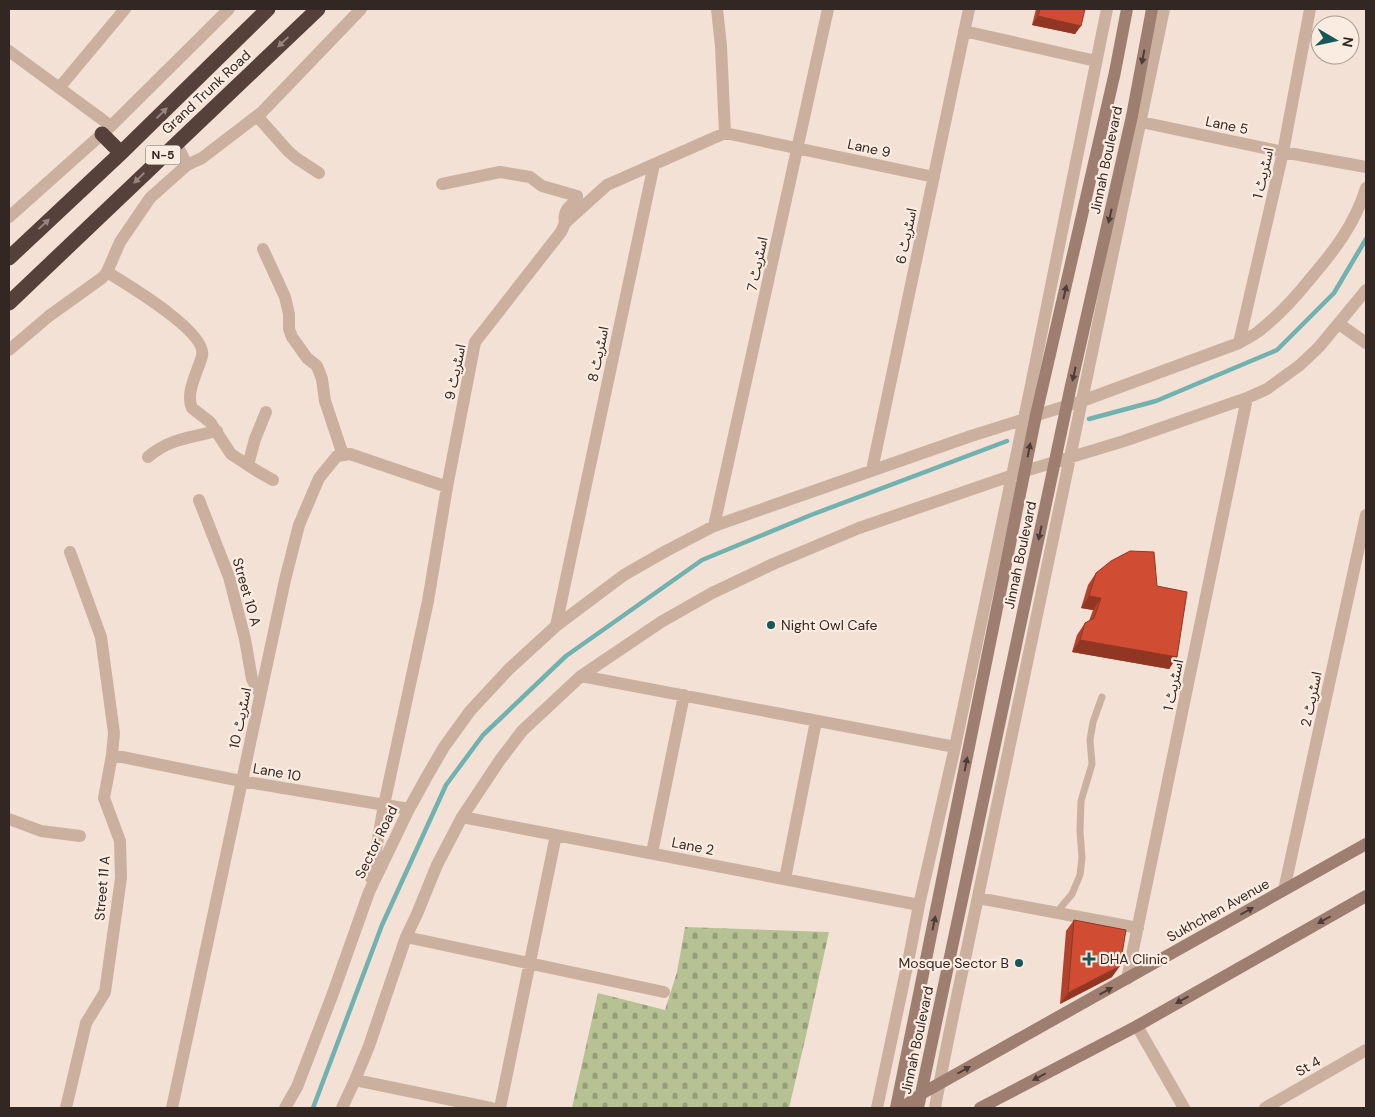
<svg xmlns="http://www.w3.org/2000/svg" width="1375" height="1117" viewBox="0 0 1375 1117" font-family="'DM Sans','Noto Sans Arabic',sans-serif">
	<defs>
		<pattern id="cemetery-stones" width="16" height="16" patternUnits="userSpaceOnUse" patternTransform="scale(1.25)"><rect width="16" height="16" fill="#b6c293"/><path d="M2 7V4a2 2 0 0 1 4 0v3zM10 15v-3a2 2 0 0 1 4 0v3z" fill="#959e78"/></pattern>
	</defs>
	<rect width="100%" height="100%" fill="#f2e1d4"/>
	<path fill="url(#cemetery-stones)" d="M685 927 829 932 808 1027 789 1108H572L598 993 665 1010 677 972Z"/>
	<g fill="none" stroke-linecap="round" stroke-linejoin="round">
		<path stroke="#71b1af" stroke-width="4.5" d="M1089 419 1156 401 1277 350 1334 293 1366 239
			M313 1108 382 925 446 785 483 735 566 656 702 560 811 515 1007 441"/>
		<path stroke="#cbb09f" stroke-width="7" d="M1056 913 1072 894 1080 875 1082 858 1080 831 1081 801 1092 764 1090 740 1093 722 1102 697"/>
		<path stroke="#cbb09f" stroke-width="12" d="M717 9 721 46 725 133 934 177
			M964 31 1096 61
			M9 51 111 126
			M59 88 125 9
			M257 116 288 151 296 158 319 173
			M1141 122 1283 152 1366 167
			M176 143 187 165
			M442 184 500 172 530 177 542 186 577 196V201C568 206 563 213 565 223
			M9 217 111 126 229 9
			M263 249 285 297 289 314V329L292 337 307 358 317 366 322 379 325 401 343 455
			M107 272C126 284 208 332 202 356 198 371 185 393 192 408L210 422 231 454 257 471 273 480
			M1339 324 1366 343
			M1239 343 1283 152 1310 9
			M9 350 49 316 102 278 107 272 120 242 150 198 187 165 202 158 262 112 361 9
			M148 457C168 439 192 437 217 431
			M248 465 255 439 266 412
			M872 470 969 9
			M199 500 229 577 245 639 252 679 260 694
			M714 526 828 9
			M556 626 654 164
			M581 676 955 747
			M112 755 241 781 409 809
			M462 817 919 905
			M9 819 41 831 80 836
			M652 853 684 695
			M371 878 384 805 428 601 447 487 475 342 561 232 565 223 607 185 725 133
			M785 879 816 721
			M1284 890 1366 515
			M978 898 1138 928
			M406 937 664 992
			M1127 979 1247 398
			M1137 1026 1184 1108
			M355 1080 491 1108
			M66 1108 86 1023 105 992 121 878 120 841 104 798 112 755 114 733 101 637 70 552
			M172 1108 285 580 299 525 319 478 337 456 350 454 447 487
			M285 1108 297 1087 332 996 369 892 409 809 426 778 444 747 470 711 509 669 556 626 624 575 666 551 714 526 971 436 1082 401 1239 343C1245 339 1253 336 1259 331 1278 316 1295 298 1310 279 1334 251 1355 224 1366 188
			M342 1108 355 1080 369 1046 406 937 417 914 437 865 462 817 500 760 522 731 581 676 661 622 712 593 773 564 859 528 1025 471 1124 441 1247 398 1267 389 1300 365 1319 347 1366 290
			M500 1108 556 835
			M877 1108 910 952 919 905 955 747 1030 390 1107 9
			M935 1108C948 1034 965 961 980 887 1039 594 1105 302 1164 9
			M1265 1108 1366 1050"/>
		<path stroke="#9e7e71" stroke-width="12" d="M896 1108 1036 415 1115 72 1127 9
			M902 1108 921 1094 1366 844
			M918 1108 1070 390 1132 116 1152 9
			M980 1108 1137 1026 1366 896"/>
		<path stroke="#55403a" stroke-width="15" d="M102 134 121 153
			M9 258 121 153 268 9
			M9 303 318 9"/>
	</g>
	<path fill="#b3422d" d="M1036 9H1085L1075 34 1032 25Z
		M1096 573 1157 586 1177 657 1169 669 1072 652 1077 635 1085 623 1089 621 1093 610 1081 608 1088 585Z
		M1074 920 1112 977 1060 1004 1066 931Z"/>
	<path fill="#923624" d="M1038 16 1081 26 1075 34 1032 25Z
		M1089 596 1101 598 1093 610 1081 608Z
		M1080 640 1177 657 1169 669 1072 652Z
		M1120 966 1112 977 1060 1004 1068 993Z"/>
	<path fill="#d04d34" stroke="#923624" d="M1040 9H1085L1081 26 1038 16Z
		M1130 551 1154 552 1157 586 1187 592 1177 657 1080 640 1085 623 1094 618 1101 598 1089 596 1096 573 1111 561Z
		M1074 920 1126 930 1120 966 1068 993Z"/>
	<defs><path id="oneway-solid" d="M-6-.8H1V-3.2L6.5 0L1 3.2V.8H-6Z" transform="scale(1.25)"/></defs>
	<g fill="#97857c">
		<use href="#oneway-solid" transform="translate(283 42) rotate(137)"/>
		<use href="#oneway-solid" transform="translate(162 113) rotate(-44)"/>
		<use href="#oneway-solid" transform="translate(139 178) rotate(136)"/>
		<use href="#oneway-solid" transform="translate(44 224) rotate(-43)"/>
	</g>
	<g fill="#4e3d36">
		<use href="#oneway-solid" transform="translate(1143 57) rotate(101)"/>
		<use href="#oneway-solid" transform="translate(1110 216) rotate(103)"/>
		<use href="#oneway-solid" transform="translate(1065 292) rotate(-77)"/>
		<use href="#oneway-solid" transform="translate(1074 374) rotate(103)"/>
		<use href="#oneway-solid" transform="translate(1029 450) rotate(-79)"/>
		<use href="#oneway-solid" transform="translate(1040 533) rotate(102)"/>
		<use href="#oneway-solid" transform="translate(966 764) rotate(-79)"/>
		<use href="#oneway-solid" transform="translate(1247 911) rotate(-29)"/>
		<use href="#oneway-solid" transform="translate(1324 920) rotate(151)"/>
		<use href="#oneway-solid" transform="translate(934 923) rotate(-78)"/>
		<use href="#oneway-solid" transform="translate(1106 991) rotate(-29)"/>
		<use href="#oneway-solid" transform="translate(1182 1000) rotate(151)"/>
		<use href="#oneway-solid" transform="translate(964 1070) rotate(-29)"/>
		<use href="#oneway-solid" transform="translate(1039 1077) rotate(152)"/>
	</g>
	<g fill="#165757" stroke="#faece0" stroke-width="2">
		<circle cx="771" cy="625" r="5"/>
		<path d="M1086.5 951.5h5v5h5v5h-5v5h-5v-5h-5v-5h5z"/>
		<circle cx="1019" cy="963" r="5"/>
	</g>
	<g text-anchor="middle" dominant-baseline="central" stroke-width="4.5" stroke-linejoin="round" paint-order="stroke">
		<rect fill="#faece0" stroke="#6f625c" stroke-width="1" x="145.5" y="145.5" width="35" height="19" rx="4"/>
		<g font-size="12" font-weight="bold" fill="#332723">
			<text x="163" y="155">N-5</text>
		</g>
		<g font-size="14" fill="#332723" stroke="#faece0">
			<text transform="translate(206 92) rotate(-43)">Grand Trunk Road</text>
			<text transform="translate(1227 125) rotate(12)">Lane 5</text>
			<text transform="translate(869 148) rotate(12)">Lane 9</text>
			<text transform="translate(1106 160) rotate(-78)">Jinnah Boulevard</text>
			<text transform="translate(1263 173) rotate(-77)">اسٹریٹ 1</text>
			<text transform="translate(906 236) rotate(-78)">اسٹریٹ 6</text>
			<text transform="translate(757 264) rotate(-78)">اسٹریٹ 7</text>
			<text transform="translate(598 354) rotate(-78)">اسٹریٹ 8</text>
			<text transform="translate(455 372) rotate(-78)">اسٹریٹ 9</text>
			<text transform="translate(1020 555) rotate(-78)">Jinnah Boulevard</text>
			<text transform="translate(247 592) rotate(74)">Street 10 A</text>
			<text transform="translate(1173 685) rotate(-78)">اسٹریٹ 1</text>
			<text transform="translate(1311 699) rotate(-78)">اسٹریٹ 2</text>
			<text transform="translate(240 718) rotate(-78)">اسٹریٹ 10</text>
			<text transform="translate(277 772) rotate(10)">Lane 10</text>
			<text transform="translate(376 842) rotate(-64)">Sector Road</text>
			<text transform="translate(693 846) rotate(11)">Lane 2</text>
			<text transform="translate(102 888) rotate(-85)">Street 11 A</text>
			<text transform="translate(1218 910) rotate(-29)">Sukhchen Avenue</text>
			<text transform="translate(917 1040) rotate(-78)">Jinnah Boulevard</text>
			<text transform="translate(1308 1066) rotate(-30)">St 4</text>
		</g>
		<g font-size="14" fill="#332723" stroke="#faece0" text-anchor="start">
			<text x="781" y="625">Night Owl Cafe</text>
			<text x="1100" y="959">DHA Clinic</text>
			<text x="1009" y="963" text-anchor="end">Mosque Sector B</text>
		</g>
	</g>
	<rect width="1375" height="1117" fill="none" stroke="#332723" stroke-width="20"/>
	<g transform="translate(1335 40) rotate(99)"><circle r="24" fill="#faece0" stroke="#aa9d94"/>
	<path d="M0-4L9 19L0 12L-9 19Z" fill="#165757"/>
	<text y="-8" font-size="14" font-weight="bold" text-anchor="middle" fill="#332723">N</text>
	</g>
</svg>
